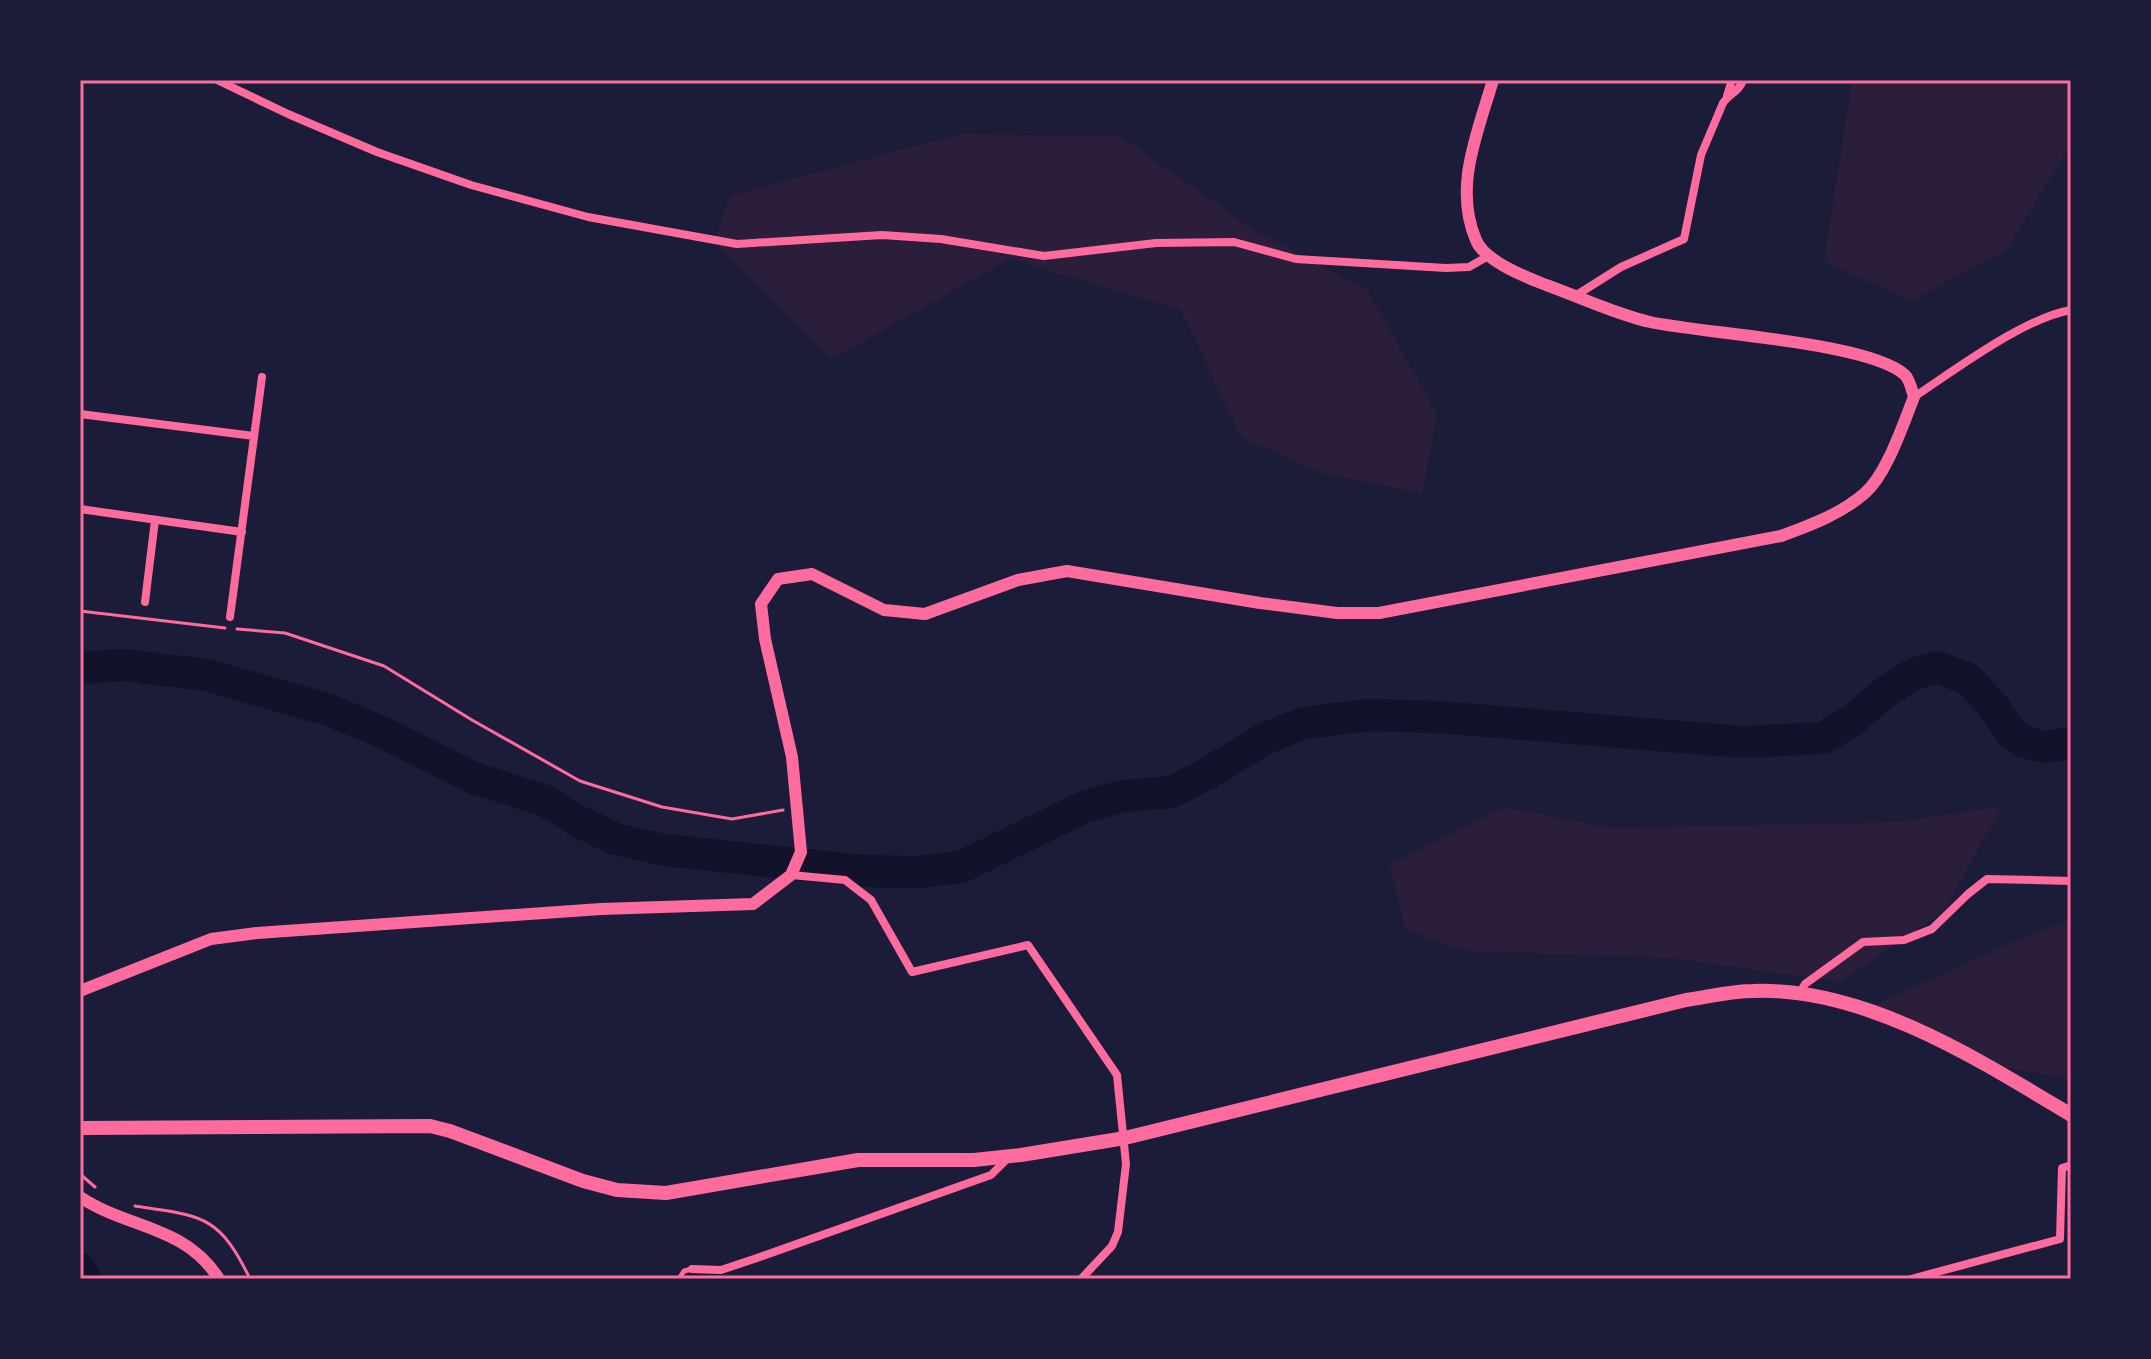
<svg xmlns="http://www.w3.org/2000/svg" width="2151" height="1359" viewBox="0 0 2151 1359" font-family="'Alegreya Sans',sans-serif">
	<rect width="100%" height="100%" fill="#1b1b3a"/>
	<path fill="#2a1e3b" d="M1852 80H2071V144L2006 251 1910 301 1824 261Z
		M960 134 1120 136 1251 228 1367 290 1437 414 1422 493 1321 473 1241 437 1181 310 1010 259 832 359 715 241 730 196Z
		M2002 806 1944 911 1841 982 1669 958 1465 951 1406 930 1390 865 1504 807 1612 828 1899 822Z
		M2071 919V1079L1992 1065 1861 1011 2013 942Z"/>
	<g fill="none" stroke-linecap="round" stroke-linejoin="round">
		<path stroke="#12122b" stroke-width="32" d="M80 668 123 665 207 675 329 710 382 732 474 778 546 801 578 821 615 839 664 850 863 871 920 872 961 867 1084 807 1123 796 1172 792 1205 775 1266 738 1304 723 1369 715 1438 717 1743 742 1823 738 1854 719 1884 693 1914 674 1937 667 1968 679 1993 706 2011 733 2024 742 2046 747 2071 743
			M80 1269 86 1279"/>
		<path stroke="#ff6b9d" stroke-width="3" d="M80 611 225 628
			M237 629 285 633 384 666 472 720 580 781 662 807 732 819 783 810
			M80 1174 95 1187
			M135 1206C201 1216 219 1214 250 1279"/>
		<path stroke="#ff6b9d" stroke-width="5" d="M679 1279 684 1271 692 1269"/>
		<path stroke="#ff6b9d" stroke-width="8" d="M217 80 288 114 377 152 471 185 588 217 737 244 882 235 941 239 1044 256 1156 243 1234 242 1296 259 1446 268 1469 267 1490 255
			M1727 96 1732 80
			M1575 296 1621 267 1684 239 1701 155 1723 103C1729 94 1740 91 1743 80
			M1914 397C1955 370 2024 318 2071 310
			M80 414 254 436
			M80 509 242 532
			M145 602 155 520
			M230 617 262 377
			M791 875 845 880 871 900 912 972 1028 945 1117 1075 1126 1164 1118 1232 1112 1246 1081 1279
			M1799 994 1805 984 1863 942 1904 940 1932 929 1968 894 1987 879 2071 881
			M692 1269 721 1270 757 1258 991 1175 1008 1158
			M1911 1279 2060 1239 2062 1168 2071 1165"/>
		<path stroke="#ff6b9d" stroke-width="12" d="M80 991 211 939 257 933 601 909 753 904 791 875 801 852 792 757 765 639 761 604 778 579 812 574 884 610 925 614 1018 580 1067 571 1260 603 1337 613H1379L1781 536C1811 525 1841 514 1865 493 1887 474 1903 424 1914 397 1912 391 1910 380 1905 375 1870 342 1705 334 1650 322 1615 314 1580 297 1546 285 1526 277 1484 261 1476 240 1453 187 1478 132 1493 80
			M80 1197C128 1229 185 1225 219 1279"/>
		<path stroke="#ff6b9d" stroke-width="14" d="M80 1128 430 1126 450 1131 583 1181 617 1190 666 1193 858 1160H974L1021 1155 1125 1138 1686 1000C1708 997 1731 991 1753 991 1865 987 1978 1059 2071 1115"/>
	</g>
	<rect width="2151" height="1359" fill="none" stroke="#1b1b3a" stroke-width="164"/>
	<rect x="82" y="82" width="1987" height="1195" fill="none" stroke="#ff6b9d" stroke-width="3"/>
</svg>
